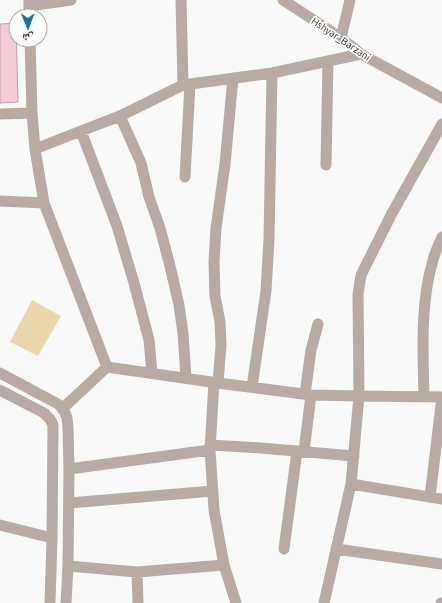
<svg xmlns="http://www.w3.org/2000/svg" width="442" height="603" viewBox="0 0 442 603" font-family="Ubuntu,'Noto Naskh Arabic',sans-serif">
	<rect width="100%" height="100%" fill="#f9f9f9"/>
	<path fill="#ead8aa" d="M32 300 61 316 38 356 10 342Z"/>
	<path fill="#f8cad7" stroke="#c49da8" d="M16 23 18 102 0 103V24Z"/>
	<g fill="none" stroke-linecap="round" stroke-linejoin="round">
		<path stroke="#b9aba1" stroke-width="11" d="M29 0V16
			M181 0 183 85
			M283 0 341 38 361 54 442 98
			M29 6 71 0
			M341 38 350 0
			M30 40 32 113 35 149 44 203 107 367
			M0 114 32 113
			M120 116 141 163 149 197 160 228 170 266 179 305 183 333 186 378
			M81 131 117 226 134 283 149 340 152 373
			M35 149 81 131 120 116 183 85 272 73 361 54
			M326 165 328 61
			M185 177 190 84
			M0 201 44 203
			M107 367 218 383 311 395 359 396 442 397
			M0 373 58 404 64 410 67 418 68 427 69 469 68 566 66 603
			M214 382 210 450 214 510 224 565 236 603
			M218 383 221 345 220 322 215 296 214 262 216 228 225 164 233 78
			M252 387 266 291 269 239 272 73
			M0 390 44 413 50 419 53 425 52 538 50 603
			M305 394 311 350 318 324
			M424 397C423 351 420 304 433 260 435 252 439 244 442 237
			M62 409 107 367
			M210 445 261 448 354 456
			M304 451 311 395
			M69 469 210 450
			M351 484 442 499
			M430 497 442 397
			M69 503 213 491
			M0 525 52 538
			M284 549 297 451
			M336 549 442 564
			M68 566 137 572 224 565
			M137 572 138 603
			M324 603 351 484 359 396 358 294 361 275 391 215 442 124
			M441 603H442"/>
	</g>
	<g text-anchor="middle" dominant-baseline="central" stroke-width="3.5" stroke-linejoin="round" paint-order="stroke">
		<g font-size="10" fill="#382926" stroke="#fff">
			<text transform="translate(341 39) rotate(34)">Hshyar_Barzani</text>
		</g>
	</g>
	<g transform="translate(28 28) rotate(179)"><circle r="19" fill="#ffffff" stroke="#afa9a8"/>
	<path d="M0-3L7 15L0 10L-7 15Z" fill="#1b73a2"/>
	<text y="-6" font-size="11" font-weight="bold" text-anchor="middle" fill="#382926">ش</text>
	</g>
</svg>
